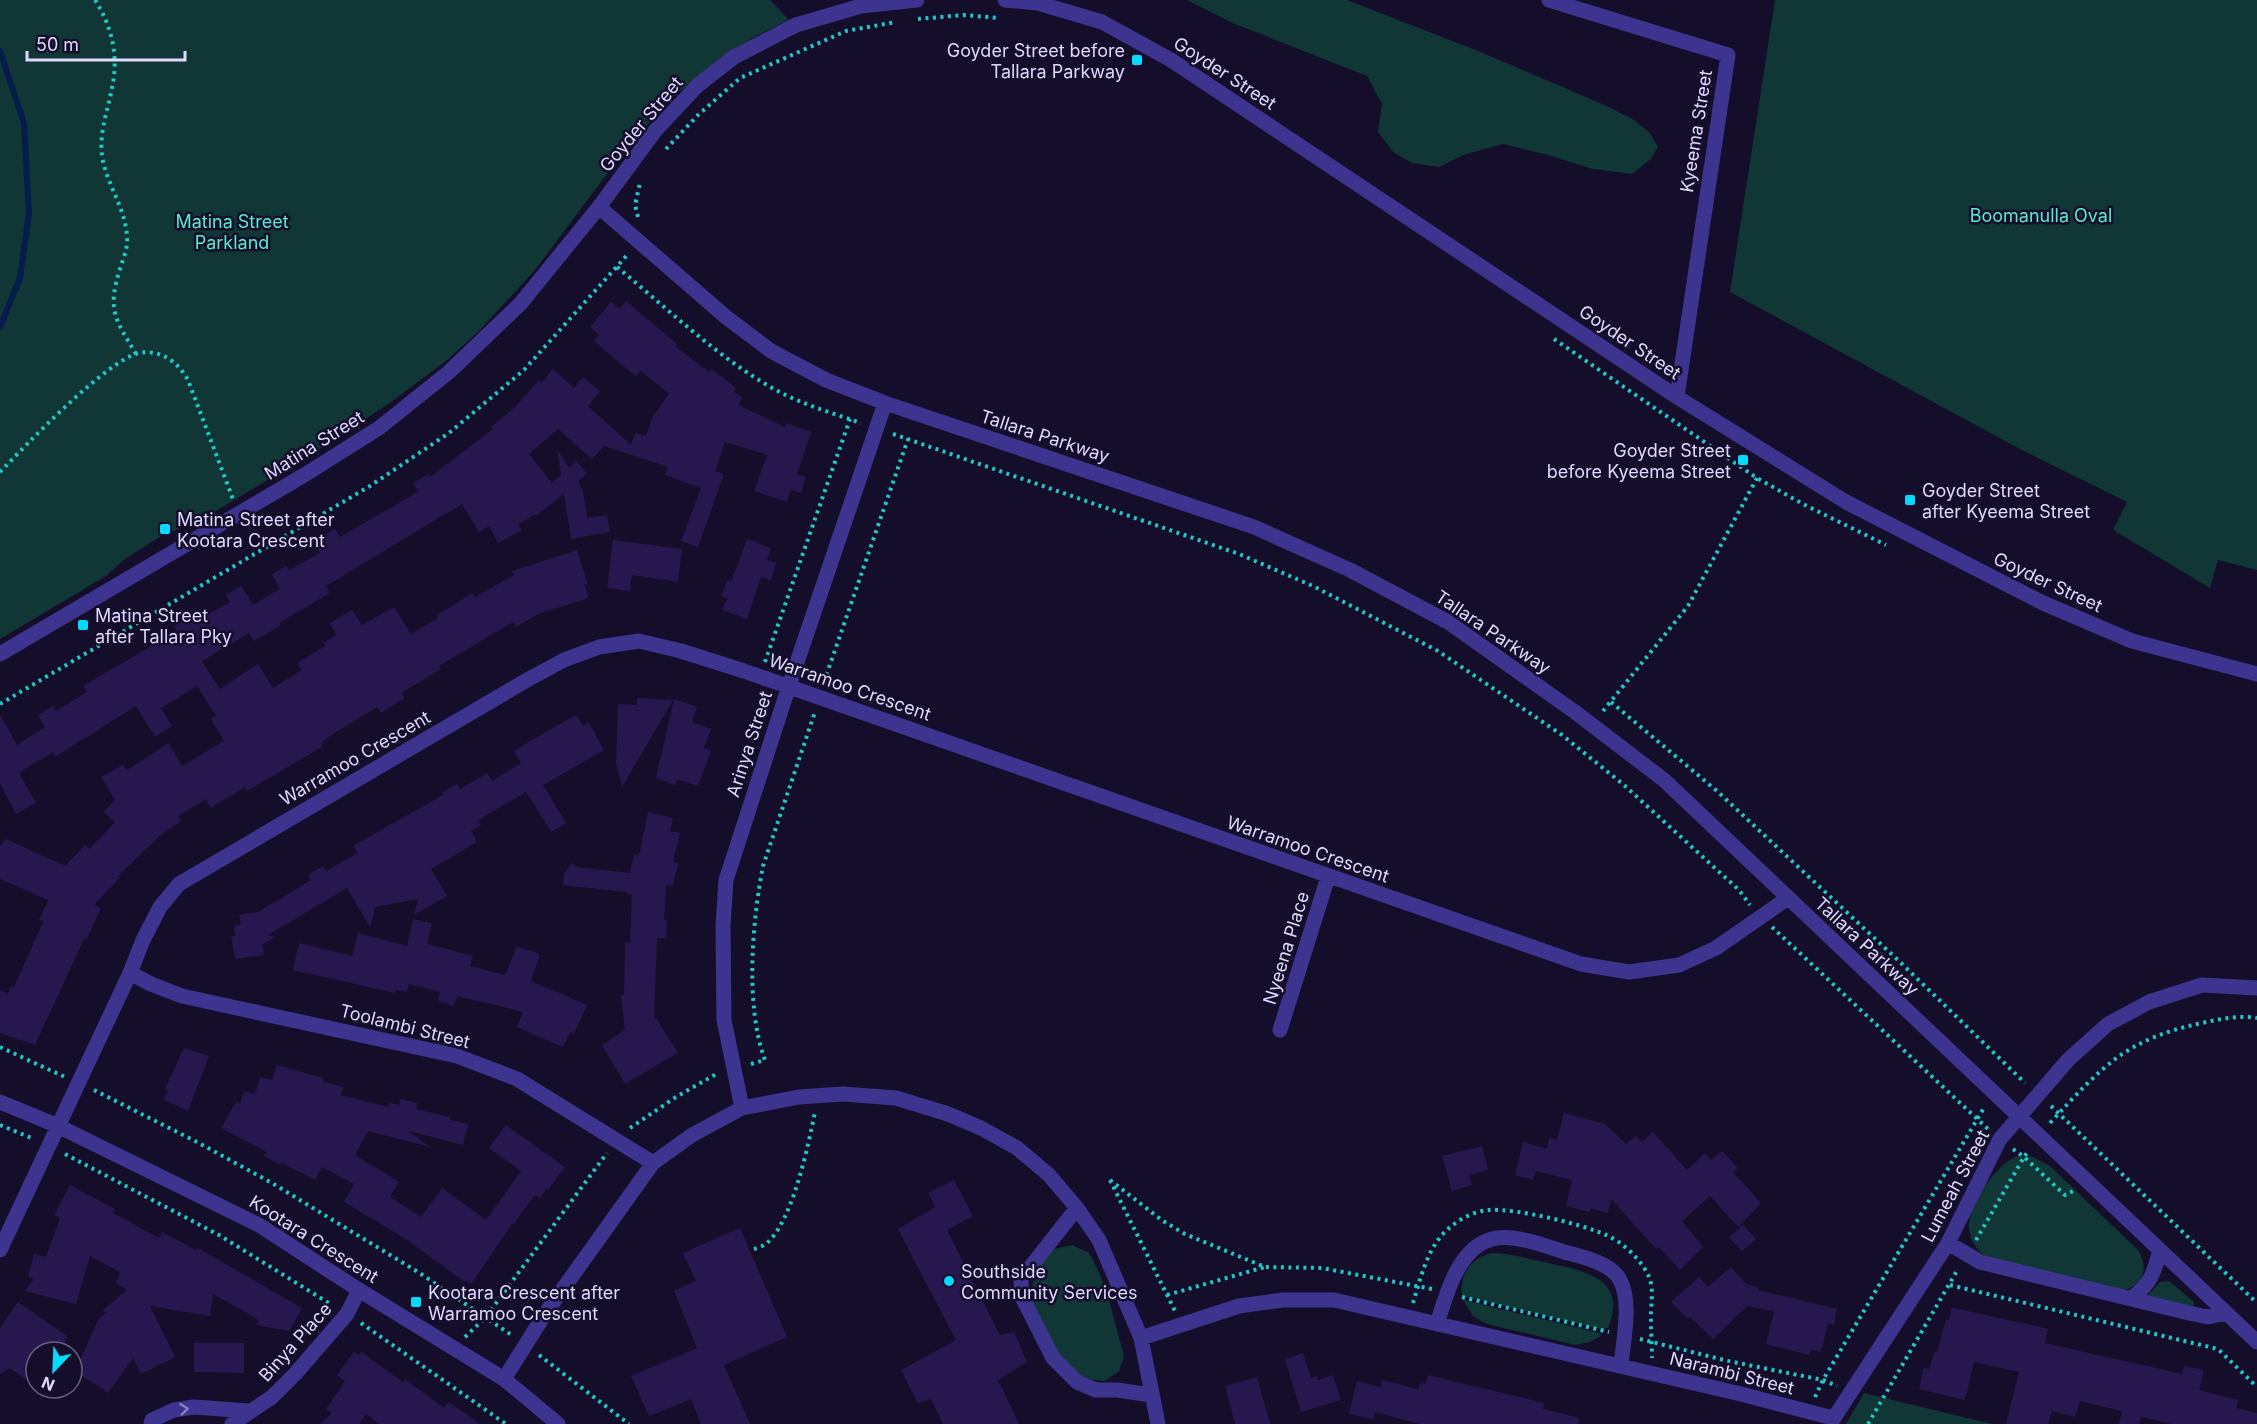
<svg xmlns="http://www.w3.org/2000/svg" width="2257" height="1424" viewBox="0 0 2257 1424" font-family="Inter,sans-serif">
	<rect width="100%" height="100%" fill="#140e2b"/>
	<path fill="#103636" d="M0 0H770L789 20 754 37 725 55 667 102 619 158 535 270 479 331 446 361 391 402 333 441 194 524 166 533 125 559 106 576 0 639Z
		M1187 0H1347L1478 51 1607 106 1634 120 1649 132 1658 147 1651 159 1632 174 1593 169 1548 155 1503 144 1463 155 1439 167 1412 163 1393 152 1378 132 1382 104 1367 76 1233 23Z
		M1775 0H2257V570L2218 560 2210 588 2113 530 2127 502 2020 449 1730 292Z
		M2018 1156 2033 1157 2050 1166 2138 1250C2150 1268 2142 1288 2120 1291L1986 1257C1976 1249 1970 1241 1969 1228 1967 1207 1997 1162 2018 1156Z
		M1072 1245 1089 1253 1095 1264 1106 1289 1124 1356 1119 1371 1105 1381 1093 1380 1079 1375 1061 1358 1033 1303 1032 1287 1037 1269 1054 1249Z
		M1492 1253C1511 1253 1529 1259 1548 1263 1584 1271 1629 1278 1608 1328L1601 1329 1462 1296C1459 1274 1471 1258 1492 1253Z
		M2169 1281 2194 1302V1307L2147 1296 2160 1282Z
		M1463 1300 1600 1333 1601 1336 1590 1342 1575 1345 1487 1324 1473 1316Z
		M1864 1393 1992 1424H1846Z"/>
	<g fill="none" stroke-linecap="round" stroke-linejoin="round">
		<path stroke="#051c4d" stroke-width="6" d="M0 51 24 123 29 214 20 278 0 327"/>
	</g>
	<path fill="#26184e" d="M626 301 677 344 675 346 709 372 712 369 736 388 733 391 743 398 738 405 785 427 786 423 811 432 797 474 806 477 801 493 791 490 787 502 754 491 767 455 725 442 715 471 724 474 698 547 681 541 701 488 665 475 668 467 604 446 592 459 558 429 529 454 552 483 561 475 557 449 569 468 576 461 587 473 578 482 583 490 587 518 607 515 610 532 571 539 564 494 535 516 534 515 518 524 522 530 498 543 489 526 479 532 462 504 326 586 330 593 279 623 281 625 254 641 249 633 202 661 220 689 258 664 273 688 302 670 297 663 325 646 323 643 336 635 330 623 352 610 362 625 394 607 411 634 438 618 437 615 472 593 475 597 514 575 512 571 577 550 588 585 584 584 589 598 538 614 516 627 513 622 439 666 441 669 401 693 405 698 381 713 377 707 333 734 321 743 322 747 247 791 245 787 211 808 206 799 178 816 181 821 163 833 118 876 120 878 94 905 101 908 86 940 84 939 35 1045 0 1033V990L8 994 11 986 14 987 43 922 39 920 48 900 0 879V846L6 839 65 866 85 845 89 849 115 822 104 812 115 800 101 777 123 765 127 770 169 743 182 766 224 741 211 719 216 716 197 686 161 708 172 726 155 737 136 706 55 757 53 752 19 773 36 803 16 814 0 783V715L17 745 45 727 38 715 53 706 56 711 87 692 83 686 177 631 174 626 196 612 200 619 230 602 226 595 241 585 253 605 280 589 272 574 286 566 289 570 320 553 313 542 335 529 340 537 418 492 413 483 428 474 430 477 493 429 491 427 515 407 539 380 541 383 553 369 574 388 583 377 600 391 588 406 631 445 635 433 646 436 653 416 669 394 641 371 636 376 622 365 594 341 599 335 590 327 611 302 620 309Z
		M747 539 771 548 767 560 776 563 771 580 761 577 747 619 722 610 727 598 721 596 727 581 731 582Z
		M613 540 682 549 678 582 632 575 630 591 607 588Z
		M637 698 673 700 622 787 616 764 618 704 637 705Z
		M674 699 697 707 692 722 711 729 704 748 711 750 698 786 677 779 675 785 656 778Z
		M576 715 583 726 589 723 604 750 543 785 566 823 551 832 526 792 478 820 481 825 471 831 477 842 431 869 447 896 414 915 418 899 375 907 370 927 347 888 268 935 275 937 262 945 264 955 235 959 231 937 235 936 234 926 241 924 239 915 258 912 311 880 308 875 323 866 326 871 358 853 353 846 443 795 442 793 457 784 460 789 487 773 492 781 521 763 513 751Z
		M648 812 673 818 670 831 680 833 673 862 678 863 673 886 666 885 664 920H667L666 938H657L654 1019 656 1018 678 1053 625 1084 602 1045 625 1030 621 996 624 995 625 942 630 943 632 894H627V892L563 885 564 874 572 863 577 867 630 873 634 854 639 856Z
		M413 919 432 923 427 944 473 956 470 966 505 975 517 946 540 954 531 981 587 1005 574 1034 570 1032 563 1047 517 1027 523 1012 457 996 454 1006 438 1001 440 992 409 984 407 992 396 990 395 993 293 970 299 943 352 956 358 933 407 946Z
		M184 1048 209 1056 188 1111 164 1100 168 1090 165 1089Z
		M277 1065 323 1078 322 1081 343 1087 341 1095 388 1107 390 1103 399 1105 401 1099 417 1103 416 1109 450 1117V1120L468 1124 463 1145 409 1131 430 1147 368 1131 355 1155 399 1182 390 1197 421 1217 442 1188 486 1220 521 1171 489 1148 506 1125 565 1167 548 1190 546 1189 540 1198 535 1195 513 1225 512 1224 471 1284 466 1280 465 1282 404 1238 344 1202 354 1184 322 1167 315 1180 282 1163 281 1165 264 1156 267 1152 221 1128 236 1102 240 1104 244 1091 255 1094 260 1077 272 1080Z
		M1564 1113 1605 1124 1626 1144 1636 1136 1642 1142 1653 1132 1687 1170 1705 1153 1711 1160 1722 1151 1738 1168 1733 1172 1761 1203 1738 1227 1710 1196 1682 1221 1703 1247 1680 1270 1659 1247 1656 1249 1611 1199 1608 1213 1590 1208V1212L1566 1206 1572 1180 1536 1171 1533 1180 1515 1175 1523 1142 1547 1149 1549 1138 1557 1140Z
		M1482 1146 1488 1170 1469 1175 1472 1185 1452 1191 1442 1156Z
		M954 1180 973 1216 947 1230 1000 1335 1014 1332 1027 1362 998 1380 1019 1424H943L931 1399 918 1403 901 1370 956 1340 898 1229 935 1207 928 1193Z
		M70 1185 115 1209 113 1213 159 1238 162 1232 196 1250 198 1248 302 1308 289 1331 256 1325 259 1320 213 1294 210 1316 150 1306 175 1357 141 1374 133 1358 108 1393 75 1371 99 1318 107 1312 102 1311 127 1290 116 1283 120 1272 90 1256 76 1304 25 1291 34 1279 28 1277 34 1254 46 1257 60 1218 54 1215Z
		M1743 1225 1756 1239 1742 1251 1729 1237Z
		M740 1228 787 1337 724 1365 750 1424H701L691 1399 649 1416 631 1376 697 1348 674 1291 696 1281 683 1253Z
		M1731 1267 1746 1284 1758 1287V1290L1837 1309 1834 1325 1828 1323 1821 1352 1811 1350 1809 1355 1766 1344 1774 1311 1747 1306 1713 1339 1690 1317 1688 1319 1671 1302 1699 1277 1708 1287Z
		M18 1302 67 1336 62 1352H36V1363L25 1379 10 1368 0 1374V1328Z
		M1954 1308 2048 1329 2045 1343 2182 1374 2184 1366 2204 1370 2199 1390 2238 1400 2236 1408 2257 1413V1424H2172L2141 1417 2139 1424H2119L2122 1411 2080 1401 2075 1417 2052 1411 2048 1424H2006L2019 1372 1974 1362 1965 1400 1919 1389 1924 1368 1930 1369 1934 1352H1937L1946 1319 1949 1320 1951 1309Z
		M194 1343H244V1373L194 1372Z
		M354 1352 359 1355 361 1352 403 1382 405 1379 444 1408 449 1402 480 1424H379L366 1414 359 1424H320L332 1413 326 1409 345 1381 337 1375Z
		M1303 1353 1311 1378 1317 1376 1318 1380 1333 1375 1341 1400 1301 1412 1285 1359Z
		M1428 1375 1544 1403 1543 1409 1579 1418 1578 1424H1420L1375 1412 1373 1419 1349 1414 1357 1381 1381 1387 1382 1380 1418 1389 1420 1383 1426 1384Z
		M1257 1377 1270 1424H1235L1225 1386Z"/>
	<g fill="none" stroke-linecap="round" stroke-linejoin="round">
		<path stroke="#23c8c6" stroke-width="4" stroke-dasharray="3 4.5" stroke-linecap="butt" d="M95 0C112 26 119 57 112 88 108 110 99 132 102 155 106 184 126 208 127 238 128 248 123 259 120 269 107 310 115 319 136 354
			M918 19 963 15 1000 18
			M666 149 698 115 740 78 846 31 896 22
			M638 217 635 205 640 183
			M617 267C668 309 717 357 774 389 801 404 832 413 861 423
			M1554 339 1757 478 1803 504 1886 545
			M893 434 1239 554 1313 586 1438 651 1562 735 1624 785 1739 890 1750 905
			M0 472C26 445 107 360 139 353 161 349 178 362 188 380L233 499
			M765 662 850 419
			M824 682 908 439
			M1611 702 1717 791 1900 962 2025 1083
			M0 704 370 486 449 433 524 370 629 253
			M1603 711 1688 606 1757 478
			M1772 927 1988 1129
			M0 1047 65 1077
			M751 1064 765 1060C745 1006 752 923 763 866L815 712
			M94 1090 197 1142 272 1183 418 1272 513 1336
			M2051 1106 2257 1303
			M2050 1123C2101 1068 2125 1039 2202 1023 2220 1019 2239 1015 2257 1018
			M0 1125 34 1139
			M630 1128 676 1097 718 1073
			M2013 1149 2024 1157 2029 1150
			M65 1154 219 1235 332 1305
			M1110 1180 1163 1221 1185 1234 1265 1267 1322 1268 1432 1289
			M1110 1180 1175 1311
			M1976 1240 2024 1157 2065 1195 2073 1191
			M754 1249C758 1248 763 1246 767 1243 793 1220 808 1146 815 1112
			M1950 1285 2218 1349 2257 1387
			M1167 1295 1265 1267
			M1462 1297 1609 1332
			M1413 1303C1421 1277 1427 1248 1448 1229 1459 1219 1475 1211 1489 1210 1515 1208 1582 1224 1606 1235 1622 1242 1637 1256 1646 1271 1656 1286 1650 1305 1651 1321 1651 1333 1652 1345 1652 1358
			M361 1323 506 1424
			M465 1337 485 1318 607 1153
			M1640 1339 1728 1361 1823 1380 1837 1386
			M539 1355 629 1424
			M1815 1397 1823 1380 1985 1106
			M1868 1424 1958 1269"/>
		<path stroke="#3c348f" stroke-width="15" d="M1005 0 1038 3 1102 22 1171 60 1677 397 1846 502 2043 603 2132 641 2257 674
			M1549 0 1728 55 1677 397
			M599 207 726 317 771 351 826 380 885 403 1254 527 1350 570 1448 622 1575 712 1664 780 2257 1342
			M0 654 306 474 379 428 449 372 521 303 599 207 655 131 697 86 734 57 796 25 861 6 917 0
			M130 973 151 984 182 996 457 1056 517 1079 653 1163
			M1280 1030 1328 877
			M0 1102 58 1126 259 1225 359 1290 504 1379 558 1424
			M742 1108 724 1020 723 926 726 880 789 686 885 403
			M1077 1208 1021 1279 1022 1297 1053 1358 1077 1382 1096 1390H1117L1151 1395
			M1948 1243 1980 1262 2189 1313 2208 1317 2226 1313
			M0 1250 130 973 143 940 160 907 179 884 527 680 564 660 599 647 639 641 681 651 744 671 1581 964 1629 972 1679 965 1716 948 1788 898
			M2132 1298C2151 1283 2154 1273 2160 1250
			M1437 1324C1446 1295 1458 1248 1492 1239 1514 1233 1548 1247 1568 1253 1584 1257 1612 1264 1620 1280 1632 1302 1623 1342 1621 1366
			M1141 1338 1239 1306 1283 1300H1334L1741 1394 1833 1418
			M504 1379 545 1314 653 1163 692 1135 742 1108 799 1097 843 1094 896 1098 948 1114 981 1128 1017 1148 1049 1175 1077 1208 1099 1240 1141 1338 1158 1424
			M151 1424 152 1420 174 1410 194 1407 249 1411
			M232 1424 272 1397 295 1374 347 1314 359 1290
			M1830 1424 1948 1243 2000 1139 2068 1060 2108 1024 2149 1002 2202 985 2257 988"/>
	</g>
	<defs><path id="oneway-chevron" d="M-2-3.5L2.5 0L-2 3.5" fill="none" stroke-width="1.6" stroke-linecap="round" stroke-linejoin="round" transform="scale(1.5)"/></defs>
	<use stroke="#857ec1" href="#oneway-chevron" transform="translate(184 1409) rotate(-7)"/>
	<g fill="#04daff" stroke="#140e2b" stroke-width="2">
		<rect x="1131" y="54" width="12" height="12" rx="3"/>
		<rect x="1737" y="454" width="12" height="12" rx="3"/>
		<rect x="1904" y="494" width="12" height="12" rx="3"/>
		<rect x="159" y="523" width="12" height="12" rx="3"/>
		<rect x="77" y="619" width="12" height="12" rx="3"/>
		<circle cx="949" cy="1281" r="6"/>
		<rect x="410" y="1296" width="12" height="12" rx="3"/>
	</g>
	<g text-anchor="middle" dominant-baseline="central" stroke-width="5" stroke-linejoin="round" paint-order="stroke">
		<g font-size="18" fill="#dfd8ff" stroke="#140e2b" text-anchor="start">
			<text x="1125" y="50" text-anchor="end">Goyder Street before<tspan x="1125" dy="21">Tallara Parkway</tspan></text>
			<text x="1731" y="450" text-anchor="end">Goyder Street<tspan x="1731" dy="21">before Kyeema Street</tspan></text>
			<text x="1922" y="490">Goyder Street<tspan x="1922" dy="21">after Kyeema Street</tspan></text>
			<text x="177" y="519">Matina Street after<tspan x="177" dy="21">Kootara Crescent</tspan></text>
			<text x="95" y="615">Matina Street<tspan x="95" dy="21">after Tallara Pky</tspan></text>
			<text x="961" y="1271">Southside<tspan x="961" dy="21">Community Services</tspan></text>
			<text x="428" y="1292">Kootara Crescent after<tspan x="428" dy="21">Warramoo Crescent</tspan></text>
		</g>
		<g font-size="18" fill="#dfd8ff" stroke="#140e2b">
			<text transform="translate(1225 73) rotate(33)">Goyder Street</text>
			<text transform="translate(641 124) rotate(-50)">Goyder Street</text>
			<text transform="translate(1696 131) rotate(-81)">Kyeema Street</text>
			<text transform="translate(1630 342) rotate(34)">Goyder Street</text>
			<text transform="translate(1045 436) rotate(18)">Tallara Parkway</text>
			<text transform="translate(314 445) rotate(-32)">Matina Street</text>
			<text transform="translate(2048 582) rotate(25)">Goyder Street</text>
			<text transform="translate(1493 632) rotate(34)">Tallara Parkway</text>
			<text transform="translate(850 687) rotate(19)">Warramoo Crescent</text>
			<text transform="translate(749 744) rotate(-72)">Arinya Street</text>
			<text transform="translate(355 758) rotate(-30)">Warramoo Crescent</text>
			<text transform="translate(1308 849) rotate(19)">Warramoo Crescent</text>
			<text transform="translate(1867 946) rotate(43)">Tallara Parkway</text>
			<text transform="translate(1286 948) rotate(-73)">Nyeena Place</text>
			<text transform="translate(405 1026) rotate(14)">Toolambi Street</text>
			<text transform="translate(1955 1186) rotate(-62)">Lumeah Street</text>
			<text transform="translate(314 1239) rotate(32)">Kootara Crescent</text>
			<text transform="translate(295 1342) rotate(-48)">Binya Place</text>
			<text transform="translate(1732 1373) rotate(14)">Narambi Street</text>
		</g>
		<g font-size="18" fill="#57ecce" stroke="#140e2b">
			<text x="2041" y="215">Boomanulla Oval</text>
			<text x="232" y="221">Matina Street<tspan x="232" dy="21">Parkland</tspan></text>
		</g>
	</g>
	<g transform="translate(54 1370) rotate(203)"><circle r="28" fill="#140e2b" stroke="#655f80" stroke-width="1.5"/>
	<path d="M0-4.5L10 22L0 15L-10 22Z" fill="#04daff"/>
	<text y="-9" font-size="16" font-weight="bold" text-anchor="middle" fill="#dfd8ff">N</text>
	</g>
	<path d="M27 51v9h158v-9" fill="none" stroke="#dfd8ff" stroke-width="3"/>
	<text x="36" y="51" font-size="18" fill="#dfd8ff" stroke="#140e2b" stroke-width="4.5" paint-order="stroke">50 m</text>
</svg>
